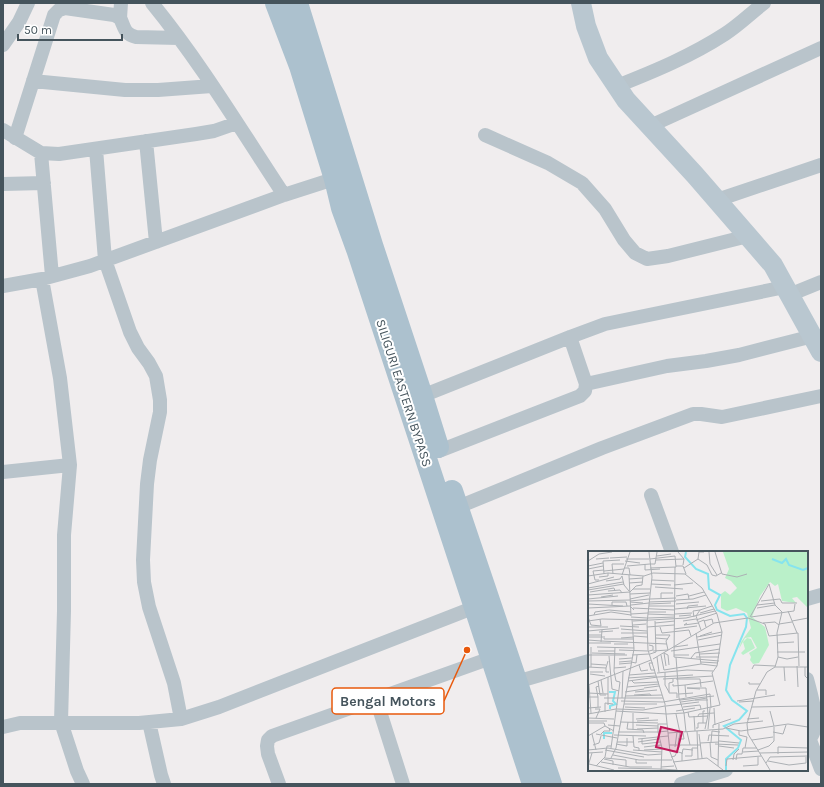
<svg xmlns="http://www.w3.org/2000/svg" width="824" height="787" viewBox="0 0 824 787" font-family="Karla,sans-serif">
	<rect width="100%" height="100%" fill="#f0edee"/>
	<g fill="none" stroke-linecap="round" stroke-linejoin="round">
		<path stroke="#b9c4cb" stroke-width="14" d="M152 3C201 63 241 130 284 195
			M120 18 121 3
			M3 45 19 22 28 3
			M33 81 125 90H158L212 86
			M617 86C655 71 691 56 725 34 739 25 751 13 764 3
			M650 126 821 48
			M3 130 41 153 59 154 196 134 214 131 237 123
			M485 135 548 163 582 183 605 209 624 240 635 253 647 259 668 256 748 236
			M15 138 54 15 59 10 65 8 114 15 120 18C125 28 124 34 136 37L179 38
			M146 141 156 242
			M96 149 105 260 130 332 138 348 149 363 156 376 160 400V412L150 460 147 484 143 560 144 582 149 607 174 683 181 719
			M41 153 52 276
			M3 184 44 183
			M717 200 821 165
			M42 279 60 378 70 465 64 535V611L61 722 77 771 83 784
			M3 286 42 279 90 266 284 195 343 176
			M789 295 821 282
			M586 384 667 366 706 361 739 355 813 336
			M422 396 570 337 605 324 785 287
			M439 451 580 396 585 391 586 384 570 337
			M3 472 70 465
			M651 495 672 552
			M458 507 602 448 693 414H701L722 417 821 396
			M807 599 821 595
			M807 679C811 695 823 730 807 741
			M509 684 589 661
			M376 699 403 784
			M149 722 161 775 164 784
			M3 727 20 723H139L181 719 219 707 483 604
			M810 740 821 769
			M279 784 268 754 267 746 268 740 272 736 491 658
			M681 784 726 770"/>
		<path stroke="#b9c7d0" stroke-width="20" d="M581 3 586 26 598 58 626 100 695 175 773 265 821 352"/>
		<path stroke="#acc1ce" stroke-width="22" d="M276 3 300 66 335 179 342 208 358 252 533 784
			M297 3 372 245 422 396 438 447
			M452 491 551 784"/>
	</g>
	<g text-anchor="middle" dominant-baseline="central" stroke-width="4" stroke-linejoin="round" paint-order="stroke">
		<g font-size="13" fill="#45545c" stroke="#fff">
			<text transform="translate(404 393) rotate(72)">SILIGURI EASTERN BYPASS</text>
		</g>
	</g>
	<g transform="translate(588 551)">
		<rect width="220" height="220" fill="#f0edee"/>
		<path d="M135 1H220V57L209 46 204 47 208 52 194 50 190 33 187 35 182 31 172 45 164 66 177 76 181 94 171 112 165 113 162 109 163 106 161 102 169 97 163 86 157 87 151 98 153 91 163 77 159 62 148 57 139 60 133 57V43L137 40 142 44 149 37 143 30 137 27 141 18ZM159 87 163 88 167 97 155 104 153 102 157 98 155 91Z" fill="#baf0c9"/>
		<path fill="none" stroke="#86e4ee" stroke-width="2" d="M98 1 97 6 108 18 120 23 121 38 132 44 127 54 129 59 142 65 156 63 159 67 158 76 142 114 138 139 144 149 159 160 151 169 136 175 153 189 150 197 138 208V219M184 8 194 12 198 8 201 14 215 19 220 17M21 141H27L25 150 28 153 22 155V158M16 188V182H24"/>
		<path fill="none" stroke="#acb0b4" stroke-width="1" d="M61 1 64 26 59 72 60 99 77 153 82 201 89 219M90 1 96 8 95 14M121 1 122 13 129 24M127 1 134 23 149 26 159 23M69 5 83 3M22 7 39 6M8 8 21 7M38 8H61M62 8 87 5 88 16 62 17M110 8 119 14 124 24 128 25 133 22M68 9 96 8M0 10 11 3 24 1M37 10 52 12M57 13V19L72 18M62 13H67L69 1M0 15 15 12M39 15 62 13M88 15H95L98 23M87 16 86 106 131 110M36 17H41L42 24M96 17 110 8 111 1H116M0 18 15 15M16 20 36 18M16 23 15 10 32 9M25 23 24 13H36M34 24 42 1M41 24 43 65M0 25 20 22 56 25 65 22 97 23 114 37 129 63 134 81 129 115 124 122 132 154 96 162 91 147 88 106M34 25 36 34 41 40M11 26 20 25V22M41 28 55 27M11 29H7L5 20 16 19M64 29 86 30M18 30 32 28 34 25M41 32 55 31M0 33 26 26M63 33 83 34M181 33 187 54 194 61 189 82 190 106 187 116 179 121 168 140 159 173 160 183 182 219M86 34 105 32M67 36 95 38M0 37 35 31M45 38H62M0 39 36 33M20 40 32 39 34 42M2 41 26 37 27 40M42 43 62 42M0 44 42 41 48 35 54 34 55 25M88 45 100 43 101 48M101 45 116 41M13 46 25 44M73 47V42H85M0 48 30 45M42 48 61 44M62 48 88 47M88 49 105 48 118 44M0 50 42 49M42 50 61 48M173 50 192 48 194 52H209M42 51 55 52M61 51 88 50M0 53 35 55M61 53 83 52M88 53 111 51M24 54V51H38L39 55M43 54 61 52M169 54 187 52M61 55H87M0 57 42 55 46 59M45 57 87 59M169 57 187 54M87 58 118 55M99 58 100 55 110 54M200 60 209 82M60 61H78M112 62 126 58M43 63 60 62M60 63 87 64M87 63 104 62M6 64 7 61 21 59 43 61M0 65 23 61 43 64M91 65 103 64M0 66 3 74 13 75 12 68M43 66 59 67M106 66 105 60 112 59M162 66 181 33M163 66 206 60 207 53M60 67 87 66M108 69 129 62M0 70 14 68 59 69M45 70 98 67 127 60M95 70 108 68M116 70 124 68 125 72M204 70 220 67M111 71 116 69 118 76M67 72 87 70M99 72 96 74 111 72M175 72 187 71 191 74M191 73 204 71M45 74 58 73M32 75 51 76M0 76H20M59 76 86 74M72 76 74 82 101 79 103 85M33 78 59 80M86 78 109 75M113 79 108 65 112 59 124 55M0 80 31 77M11 81 25 80M33 82H59M108 82 113 113 129 115M0 84H13M68 84H82L78 90 80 99M16 85V88H46M46 85 59 86M112 85 124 81M0 86H15M109 86 134 81M33 87 46 86M67 87 80 88M0 89 13 90M110 89 134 84M13 90 79 93M13 91 14 79M0 92H23M189 92 206 91M26 93H40M9 96 46 97M86 96 100 94M31 99 60 100M10 100H27M61 100 65 99V95L61 94M65 100 80 99M83 100 132 93M189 101H217M4 102 37 103M76 102 80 104 81 114M76 102 78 115M62 103 68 101 67 70M112 103 132 102M0 104H39M44 104 61 103M73 104 76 119M86 104H101M21 105 24 138 31 140M69 106 71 121M108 106H131M190 106 199 108 210 106M103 107 107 102 132 98M31 108 44 107M65 108 126 72 160 67 177 73 181 85 210 82 211 115M20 110 18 117V121H21M31 111 43 110M43 111 48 112 49 104M113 111 130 112M65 112H61L63 119H67M3 113 18 114M31 113 43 112M51 114 53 120 60 119M209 115 210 136M0 116 18 117M3 116V96M187 116H220M196 116 197 130M217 116V125L220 128M26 117 38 116M164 118 166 114 187 115M76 119 113 113M2 121H15M77 121V134L81 141M69 122 99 119 125 120M2 123 17 125M41 124 67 122M20 126V154M70 126 105 124M40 127 68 125M75 128 125 125M85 128V131L81 132V142H89V147M88 128H112L113 136M13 129 15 142M10 130 12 144H18M40 130 70 126M44 130 46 132 71 131M161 131V133H172M85 133V135L97 134 98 146M0 134 63 109M1 134 3 162M97 134 125 130M39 136 71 133M56 137 71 135M99 137H118L120 164 117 178M99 137 112 138M169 139H178V144M37 141 56 138M47 141 69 139M0 142 20 143M91 143 105 142M46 144 62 143 63 145M37 145 74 144M0 146H10V156M10 146 8 136 11 135M16 147H75M34 147 35 120M119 147 107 149H120M92 149 126 145M33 150 75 151 122 143 123 157M149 150 187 144M93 151 107 149M151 151 166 150M36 153H69M78 155 111 151M37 156 57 157M95 156 112 154 113 158M164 156 220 155M0 157 13 156M126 157 127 174M7 158H12L8 167M29 158 55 159 77 155M28 160 79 163M88 160 107 157M182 160 186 175M17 161V152L25 153M100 161 101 166 120 165M0 163 28 158M79 163 96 162 98 181M88 163 92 182 90 193M106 165 107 180M110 165 111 163 126 162M0 167 26 168M48 168 61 167M159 168 171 167M0 170H19M49 170 70 169M32 171 70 172M40 171 39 178 55 179 56 182M0 172H16L17 175 26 180M115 172V160H117M79 173H70V181L80 180M20 174 32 175M48 174 70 175M108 177H110V172H118M125 177V174L143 168M138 177 153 180 200 173 220 176M49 178 70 177M120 178 122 157M45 179V162M109 180 110 208M151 180V184L159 186 157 197M30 181H70L74 197 73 219M99 181 102 194M185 181 195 183 198 174M80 182 135 178 146 173 175 170M4 183 8 199M8 183 29 187M13 183 16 180H22L21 177M111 183 114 207M26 184 58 185M0 185 17 175M45 185 46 196 51 197V200M50 188 80 185M54 188V193L72 191M90 188H96L95 182M164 189 185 186M120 190 121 184 141 185M131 190 151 192M29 191H45M50 191 70 188M122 191 123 206 130 209M123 191 124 180 132 181M112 192 131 191M28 193 39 195V187M127 193 150 194M5 194 11 192 13 185M81 194H113M131 195 146 197M56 196 73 194M87 196 89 181M23 197 32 131 28 130 26 120 27 96M0 199 20 197 60 204 74 203M17 199 56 206M45 199 74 201M56 199 74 198M170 199 181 195 186 190V176M155 201 171 200M0 202 15 201M172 202 220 201M94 203 95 198 105 199M190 203V196L220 197M25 204 51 209H84M97 205H104V197H110M83 206 87 205 92 194M17 207 38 209V215M23 207 28 197 46 98 44 68M16 208 25 210V214M48 208V212H59M145 209 146 203 151 198M148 209 149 203H154L155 197H169M94 210 119 207 135 219M180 210 201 214 218 212V206M13 211 42 216H64M85 211 94 210V202L86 200M178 212 182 206 220 205M1 213 26 219M0 215 4 202M8 215 17 206 19 195H23M130 215 131 173M138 215 139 208 173 205M155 215 170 214V206M73 216 86 215M30 217 73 218M73 218 88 219"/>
		<path fill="#c2185b" fill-opacity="0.15" stroke="#c2185b" stroke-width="2" d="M73 176 94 181 89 201 68 196Z"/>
		<rect width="220" height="220" fill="none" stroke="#45545c" stroke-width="2"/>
	</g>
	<path fill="none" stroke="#e8590c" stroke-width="1.5" d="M467 650L444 701"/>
	<circle fill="#e8590c" stroke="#fff" stroke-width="1.5" cx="467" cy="650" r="4"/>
	<rect fill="#fff" stroke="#e8590c" stroke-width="1.5" x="332" y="688" width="112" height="26" rx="4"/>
	<g font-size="14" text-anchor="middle" font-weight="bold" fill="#45545c">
		<text x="388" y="706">Bengal Motors</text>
	</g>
	<rect width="824" height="787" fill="none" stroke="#45545c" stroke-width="8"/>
	<path d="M18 34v6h104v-6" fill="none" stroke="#45545c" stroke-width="2"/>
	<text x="24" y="34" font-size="12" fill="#45545c" stroke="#ffffff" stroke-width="3" paint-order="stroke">50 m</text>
</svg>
